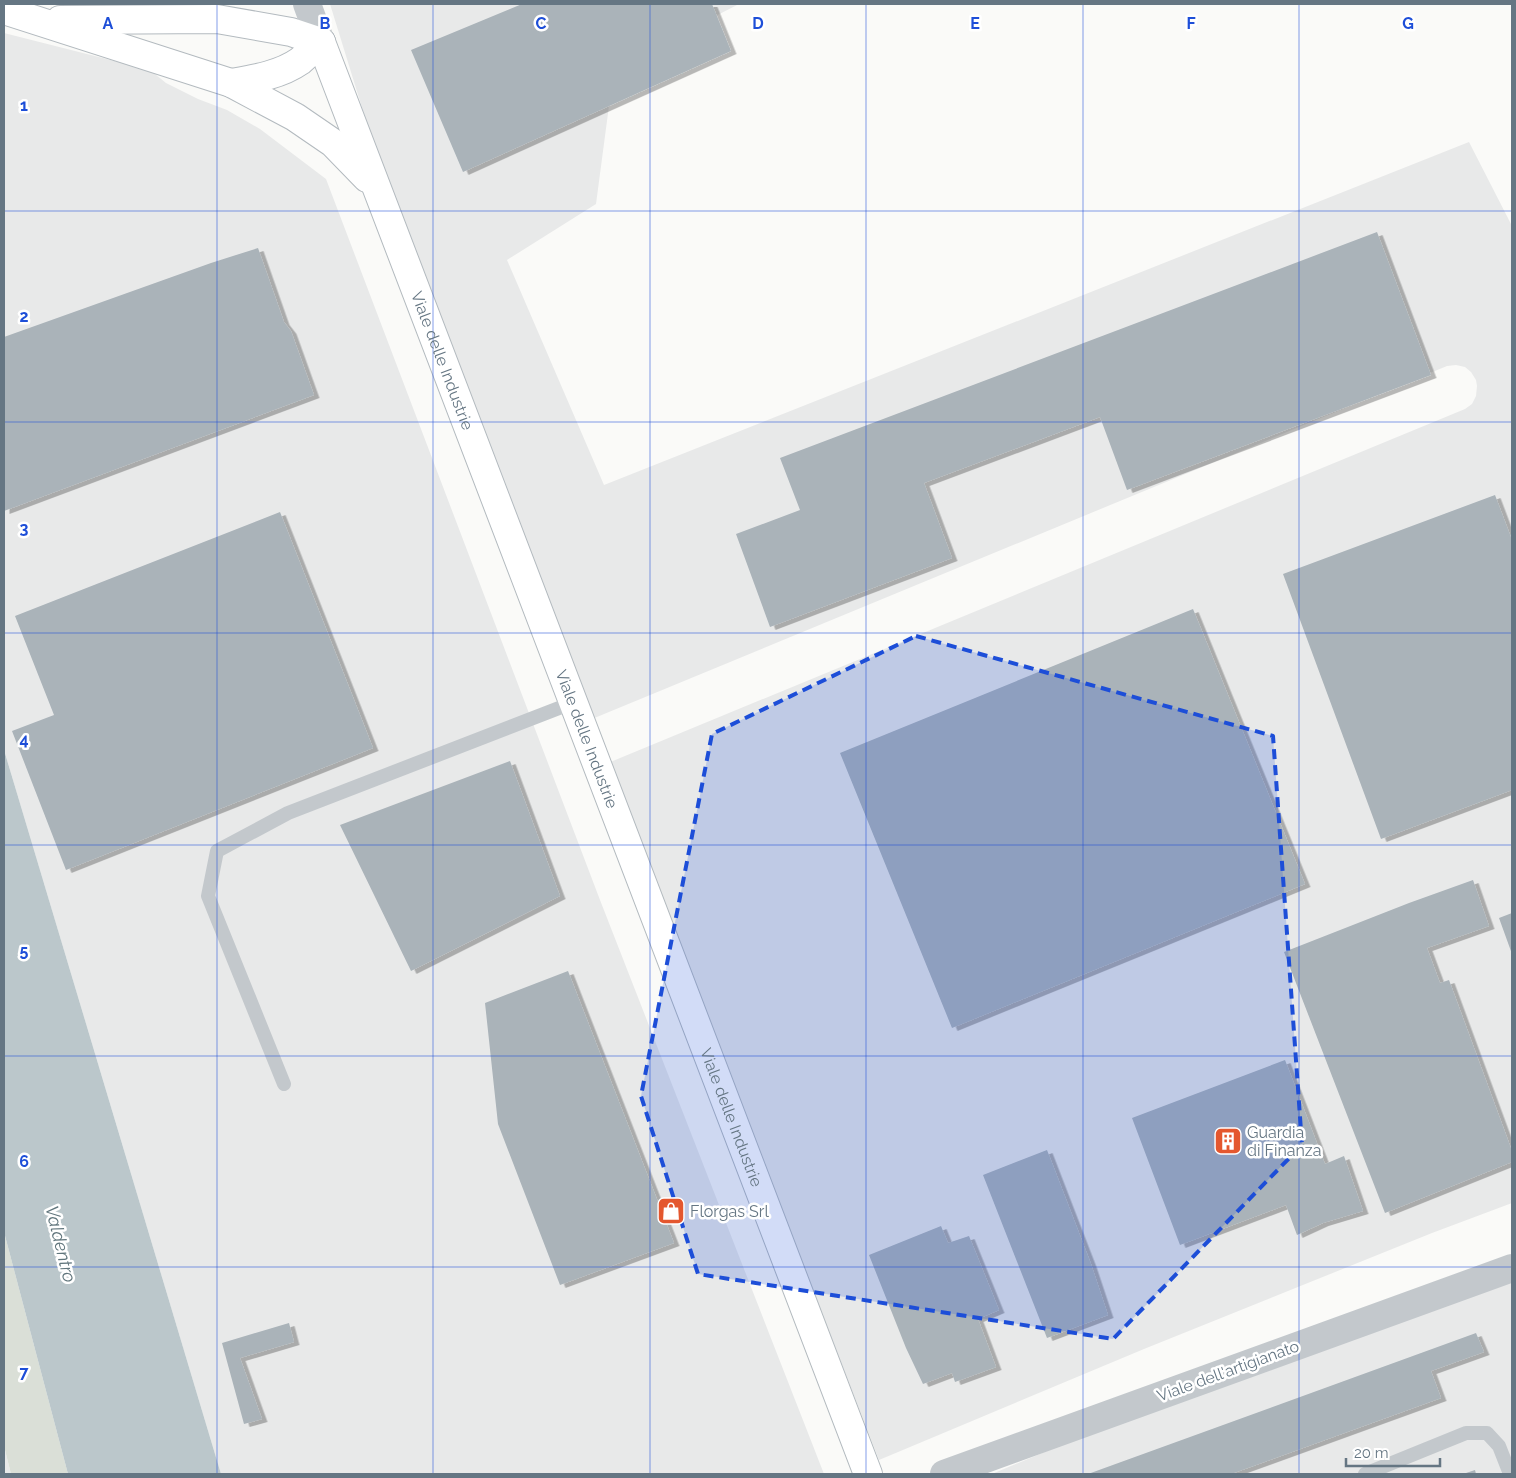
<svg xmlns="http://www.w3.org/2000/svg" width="1516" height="1478" viewBox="0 0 1516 1478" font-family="Raleway,sans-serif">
	<defs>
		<filter id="shadow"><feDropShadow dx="5.5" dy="3" stdDeviation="0" flood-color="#0004"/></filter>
	</defs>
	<rect width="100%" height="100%" fill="#fafaf8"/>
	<path fill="#e8e9e9" d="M330 4H739L614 68 596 204 507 260 604 485 1469 142 1512 226V1203L1432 1233 1144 1349 879 1460 608 763 1465 409 1472 404 1476 396 1477 386 1476 380 1471 372 1465 367 1456 365 1447 366 592 719 376 153Z
		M4 33 150 70 166 83 198 99 227 110 260 129 326 179 600 900 824 1474H221L4 750Z
		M1512 1264V1474H992L1166 1401Z
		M4 1446 11 1474H4Z"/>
	<path fill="#dadfd7" d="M4 1232 68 1474H11L4 1446Z"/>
	<path fill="#bbc7cb" d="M4 750 221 1474H68L4 1232Z"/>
	<path fill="#aab3b9" filter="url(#shadow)" d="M522 4H712L731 51 463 172 411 50Z
		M1377 232 1431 375 1127 490 1100 417 924 483 952 558 770 627 736 534 800 510 780 458Z
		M258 248 284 322 291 331 314 395 4 511V337L211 263Z
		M1495 495 1512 540V790L1381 839 1283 574Z
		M280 512 373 748 66 870 12 731 54 715 15 616Z
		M1193 609 1305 884 952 1028 840 753Z
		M510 761 560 896 411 971 340 825Z
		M1473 880 1489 926 1427 948 1440 983 1449 980 1512 1151V1162L1385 1213 1284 952 1409 903Z
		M1512 913V954L1499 918Z
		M568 971 674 1243 560 1285 498 1124 485 1003Z
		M1285 1060 1325 1164 1344 1156 1363 1211 1323 1223 1297 1235 1286 1205 1180 1245 1132 1118Z
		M1047 1150 1091 1264 1108 1315 1047 1338 983 1175Z
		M941 1226 948 1243 969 1236 999 1310 978 1319 996 1367 955 1382 952 1373 923 1384 906 1348 869 1255Z
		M289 1323 294 1342 240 1358 262 1419 244 1424 222 1343Z
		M1476 1333 1484 1352 1431 1371 1441 1398 1231 1474H1088Z
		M1475 1470 1476 1474H1463Z"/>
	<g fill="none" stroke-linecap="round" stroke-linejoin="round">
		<g stroke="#b3babf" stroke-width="30">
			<g id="secondary">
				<path d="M4 10 231 83 295 117 333 143 367 178"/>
				<path d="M60 20 217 19 291 32 321 42"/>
				<path id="s1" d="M321 42 868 1474"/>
				<path d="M231 83C254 79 280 75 300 61 307 55 314 48 321 42"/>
			</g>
		</g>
		<path stroke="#c3c8cc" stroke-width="14" d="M284 1084 208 896 217 851 288 813 572 703
			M1365 1474 1466 1433H1487L1499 1446 1510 1474"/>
		<path stroke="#c3c8cc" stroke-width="28" d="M307 4 321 42
			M944 1474 1512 1268"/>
		<use href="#secondary" stroke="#fff" stroke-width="28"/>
	</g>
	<path fill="#1d4ed8" fill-opacity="0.2" stroke="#1d4ed8" stroke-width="4" stroke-dasharray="10 6" stroke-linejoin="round" d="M916 636 1273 736 1302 1145 1113 1339 698 1274 641 1096 712 734Z"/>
	<path fill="none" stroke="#1d4ed8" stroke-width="1" stroke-opacity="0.55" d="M217 4V1474M433 4V1474M650 4V1474M866 4V1474M1083 4V1474M1299 4V1474M4 211H1512M4 422H1512M4 633H1512M4 845H1512M4 1056H1512M4 1267H1512"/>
	<defs>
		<g id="building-square" transform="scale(1.4375)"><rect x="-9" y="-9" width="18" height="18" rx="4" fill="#e4572e" stroke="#fff"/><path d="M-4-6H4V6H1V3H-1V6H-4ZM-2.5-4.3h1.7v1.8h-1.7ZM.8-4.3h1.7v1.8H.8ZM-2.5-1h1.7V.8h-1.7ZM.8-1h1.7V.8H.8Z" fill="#fff"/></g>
		<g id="shop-square" transform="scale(1.4375)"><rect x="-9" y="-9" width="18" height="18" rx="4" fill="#e4572e" stroke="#fff"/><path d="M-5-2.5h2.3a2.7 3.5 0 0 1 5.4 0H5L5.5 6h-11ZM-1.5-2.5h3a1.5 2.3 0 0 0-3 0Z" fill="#fff"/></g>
	</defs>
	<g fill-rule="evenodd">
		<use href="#building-square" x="1228" y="1141"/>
		<use href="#shop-square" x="671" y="1211"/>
	</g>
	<g text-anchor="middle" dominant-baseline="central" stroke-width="5" stroke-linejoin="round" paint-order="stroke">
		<g font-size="16" fill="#657683" stroke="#fff">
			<text stroke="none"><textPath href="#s1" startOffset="341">Viale delle Industrie</textPath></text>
			<text stroke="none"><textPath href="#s1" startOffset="746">Viale delle Industrie</textPath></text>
			<text stroke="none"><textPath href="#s1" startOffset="1151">Viale delle Industrie</textPath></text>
			<text transform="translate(1228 1371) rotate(-20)">Viale dell'artigianato</text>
		</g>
		<g font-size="16" fill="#657683" stroke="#fff" text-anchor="start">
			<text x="1247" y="1132">Guardia<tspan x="1247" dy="18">di Finanza</tspan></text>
			<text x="690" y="1211">Florgas Srl</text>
		</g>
		<g font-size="18" font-style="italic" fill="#60757c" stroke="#fff">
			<text transform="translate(61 1244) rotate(76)">Valdentro</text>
		</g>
	</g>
	<g font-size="16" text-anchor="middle" font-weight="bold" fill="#1d4ed8" stroke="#fff" stroke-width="5" stroke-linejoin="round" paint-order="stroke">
		<text x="108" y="29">A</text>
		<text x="325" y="29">B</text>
		<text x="541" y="29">C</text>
		<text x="758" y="29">D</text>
		<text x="975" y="29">E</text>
		<text x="1191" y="29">F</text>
		<text x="1408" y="29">G</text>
		<text x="24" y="111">1</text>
		<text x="24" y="322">2</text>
		<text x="24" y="534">3</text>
		<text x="24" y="745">4</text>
		<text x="24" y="956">5</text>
		<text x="24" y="1167">6</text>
		<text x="24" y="1378">7</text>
	</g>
	<rect width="1516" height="1478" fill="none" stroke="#657683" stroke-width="10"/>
	<path d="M1346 1458v8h94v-8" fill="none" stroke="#657683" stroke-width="2.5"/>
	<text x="1354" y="1458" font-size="15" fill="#657683" stroke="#ffffff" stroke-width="4" paint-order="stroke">20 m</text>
</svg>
